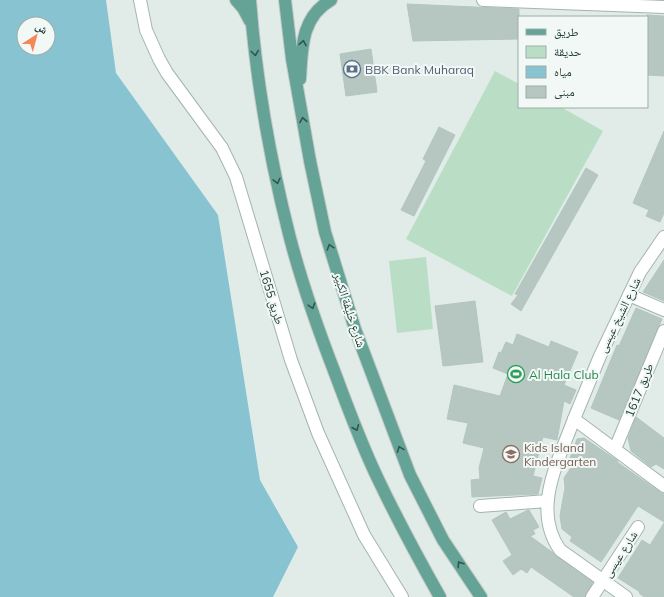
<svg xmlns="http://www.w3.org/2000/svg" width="664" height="597" viewBox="0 0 664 597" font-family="Mulish,'Noto Naskh Arabic',sans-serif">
	<rect width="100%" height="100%" fill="#e1ece8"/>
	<path fill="#b9dec5" d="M495 71 519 84V107H561L603 131 512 296 406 239Z
		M426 257 433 329 397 333 389 261Z"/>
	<path fill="#88c3d2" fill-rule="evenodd" d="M0 0H106L116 73 218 215 260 480 298 547 273 597H0ZM24 24H48V48H24Z"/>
	<path fill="#b6c7c1" stroke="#b3c6bf" d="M407 4 519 9V39L413 41Z
		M647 15 664 16V76L647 75Z
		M371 49 377 92 346 96 340 54Z
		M439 127 455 135 414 216 401 210 426 161 423 159Z
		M664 131V213L660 222 646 216 649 210 633 203Z
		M586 168 598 175 521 311 511 304 518 295 515 294Z
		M664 260V301L643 292Z
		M475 301 483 362 443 366 435 306Z
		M636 308 662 319 619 420 591 408 617 345 619 346Z
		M517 334 549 347 551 341 578 352 564 385 576 390 570 404 564 401 557 440 543 437 533 476 542 478 538 494 472 497 471 480 480 479 479 468 484 448 463 443 468 423 447 419 454 385 500 396 508 374 493 368 499 352 501 353 506 342 513 345Z
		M636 417 664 438V469L656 464 651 467 631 451 628 438Z
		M584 438 618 461 617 462 660 492 664 494V522L638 506 601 562 570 541 572 537 562 529 560 516 562 504 565 488 564 478 574 463 569 461 577 439Z
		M528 510H529L539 527 533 530 535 534 530 536 593 582 585 597H574L531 567 527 573 521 569 513 575 503 561 512 555 492 520 506 512 510 519Z
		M664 523V597H644L639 593 640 592 618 578 642 540 650 545Z"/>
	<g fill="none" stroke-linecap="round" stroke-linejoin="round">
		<g stroke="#a4b4af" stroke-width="14">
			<path id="minor" d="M140 0 146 30 159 59 167 73 222 148 236 177 291 360 318 433 364 535 402 597
				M629 295 664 310
				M574 419C559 460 531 509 560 550L626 597
				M615 449 664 331
				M480 506 547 501
				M592 597 638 527"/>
		</g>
		<g stroke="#a4b4af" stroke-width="14">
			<path id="tertiary" d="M483 0 664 7
				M664 237 640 272 600 356 574 419 664 486"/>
		</g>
		<g stroke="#c1c9c7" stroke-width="14">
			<path id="primary" d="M236 0 243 8 250 21
				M250 0C256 80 270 160 290 238 302 284 319 332 336 376 349 411 362 446 378 479 397 519 418 558 440 597
				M285 0 292 59 310 161 325 232 355 329 410 475 443 540 481 597
				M300 79C302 48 301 17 331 0"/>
		</g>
		<use href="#minor" stroke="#fff" stroke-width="12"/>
		<use href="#tertiary" stroke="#fff" stroke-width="12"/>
		<use href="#primary" stroke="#64a396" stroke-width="12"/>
	</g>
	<defs><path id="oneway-chevron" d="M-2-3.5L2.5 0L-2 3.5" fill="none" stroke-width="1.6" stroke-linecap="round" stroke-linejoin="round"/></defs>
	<g stroke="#32564f">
		<use href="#oneway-chevron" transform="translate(303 43) rotate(-80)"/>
		<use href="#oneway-chevron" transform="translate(255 53) rotate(83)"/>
		<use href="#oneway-chevron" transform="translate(303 120) rotate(-100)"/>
		<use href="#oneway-chevron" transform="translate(277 181) rotate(77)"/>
		<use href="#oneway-chevron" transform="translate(330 247) rotate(-107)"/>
		<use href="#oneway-chevron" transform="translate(312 306) rotate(73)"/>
		<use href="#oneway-chevron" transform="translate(356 428) rotate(67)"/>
		<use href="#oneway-chevron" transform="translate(400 449) rotate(-111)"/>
		<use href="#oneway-chevron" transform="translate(460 564) rotate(-123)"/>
	</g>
	<defs>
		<g id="bank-ring" transform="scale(0.9)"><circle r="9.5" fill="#f2f8f5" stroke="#5c6f8a" stroke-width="1.5"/><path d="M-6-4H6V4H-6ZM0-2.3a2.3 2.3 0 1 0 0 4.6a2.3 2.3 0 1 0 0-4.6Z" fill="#5c6f8a"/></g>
		<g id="stadium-ring" transform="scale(0.9)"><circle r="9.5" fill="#f2f8f5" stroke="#2e9e5b" stroke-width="1.5"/><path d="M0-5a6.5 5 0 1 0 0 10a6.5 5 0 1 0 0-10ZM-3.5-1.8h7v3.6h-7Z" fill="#2e9e5b"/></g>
		<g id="school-ring" transform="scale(0.9)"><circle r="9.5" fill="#f2f8f5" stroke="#8d6e63" stroke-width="1.5"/><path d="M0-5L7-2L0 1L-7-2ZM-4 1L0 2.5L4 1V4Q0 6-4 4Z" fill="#8d6e63"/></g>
	</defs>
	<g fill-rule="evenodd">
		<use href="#bank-ring" x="352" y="69"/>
		<use href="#stadium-ring" x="516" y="374"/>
		<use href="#school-ring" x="511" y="454"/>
	</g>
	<g text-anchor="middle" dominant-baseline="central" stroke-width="4" stroke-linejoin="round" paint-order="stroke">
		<g font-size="12" fill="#4e5e75" stroke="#f2f8f5" text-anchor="start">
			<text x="365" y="69">BBK Bank Muharaq</text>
		</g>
		<g font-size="12" fill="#213d37" stroke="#f2f8f5">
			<text transform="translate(272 297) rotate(73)">طريق 1655</text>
			<text transform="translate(350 310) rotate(72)">شارع خليفة الكبير</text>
			<text transform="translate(619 315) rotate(-64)">شارع الشيخ عيسى</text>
			<text transform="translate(639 390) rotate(-68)">طريق 1617</text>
			<text transform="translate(620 554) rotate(-57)">شارع عيسى</text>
		</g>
		<g font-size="12" fill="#27864d" stroke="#f2f8f5" text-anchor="start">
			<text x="529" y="374">Al Hala Club</text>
		</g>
		<g font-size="12" fill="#785e54" stroke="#f2f8f5" text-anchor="start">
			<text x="524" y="447">Kids Island<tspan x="524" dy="14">Kindergarten</tspan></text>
		</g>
	</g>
	<rect x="518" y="16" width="130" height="92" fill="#f2f8f5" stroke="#9eada9"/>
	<rect x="526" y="29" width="20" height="6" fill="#64a396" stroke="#9eada9"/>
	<text x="554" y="36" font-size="12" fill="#213d37">طريق</text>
	<rect x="526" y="46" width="20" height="12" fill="#b9dec5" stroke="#9eada9"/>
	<text x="554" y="56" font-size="12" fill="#213d37">حديقة</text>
	<rect x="526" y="66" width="20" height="12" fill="#88c3d2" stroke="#9eada9"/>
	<text x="554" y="76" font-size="12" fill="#213d37">مياه</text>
	<rect x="526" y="86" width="20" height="12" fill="#b6c7c1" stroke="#9eada9"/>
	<text x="554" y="96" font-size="12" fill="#213d37">مبنى</text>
	<g transform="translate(36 36) rotate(36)"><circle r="19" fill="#f2f8f5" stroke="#9eada9"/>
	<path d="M0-3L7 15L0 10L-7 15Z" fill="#f58656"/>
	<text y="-6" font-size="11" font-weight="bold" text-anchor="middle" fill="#213d37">ش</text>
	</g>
</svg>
